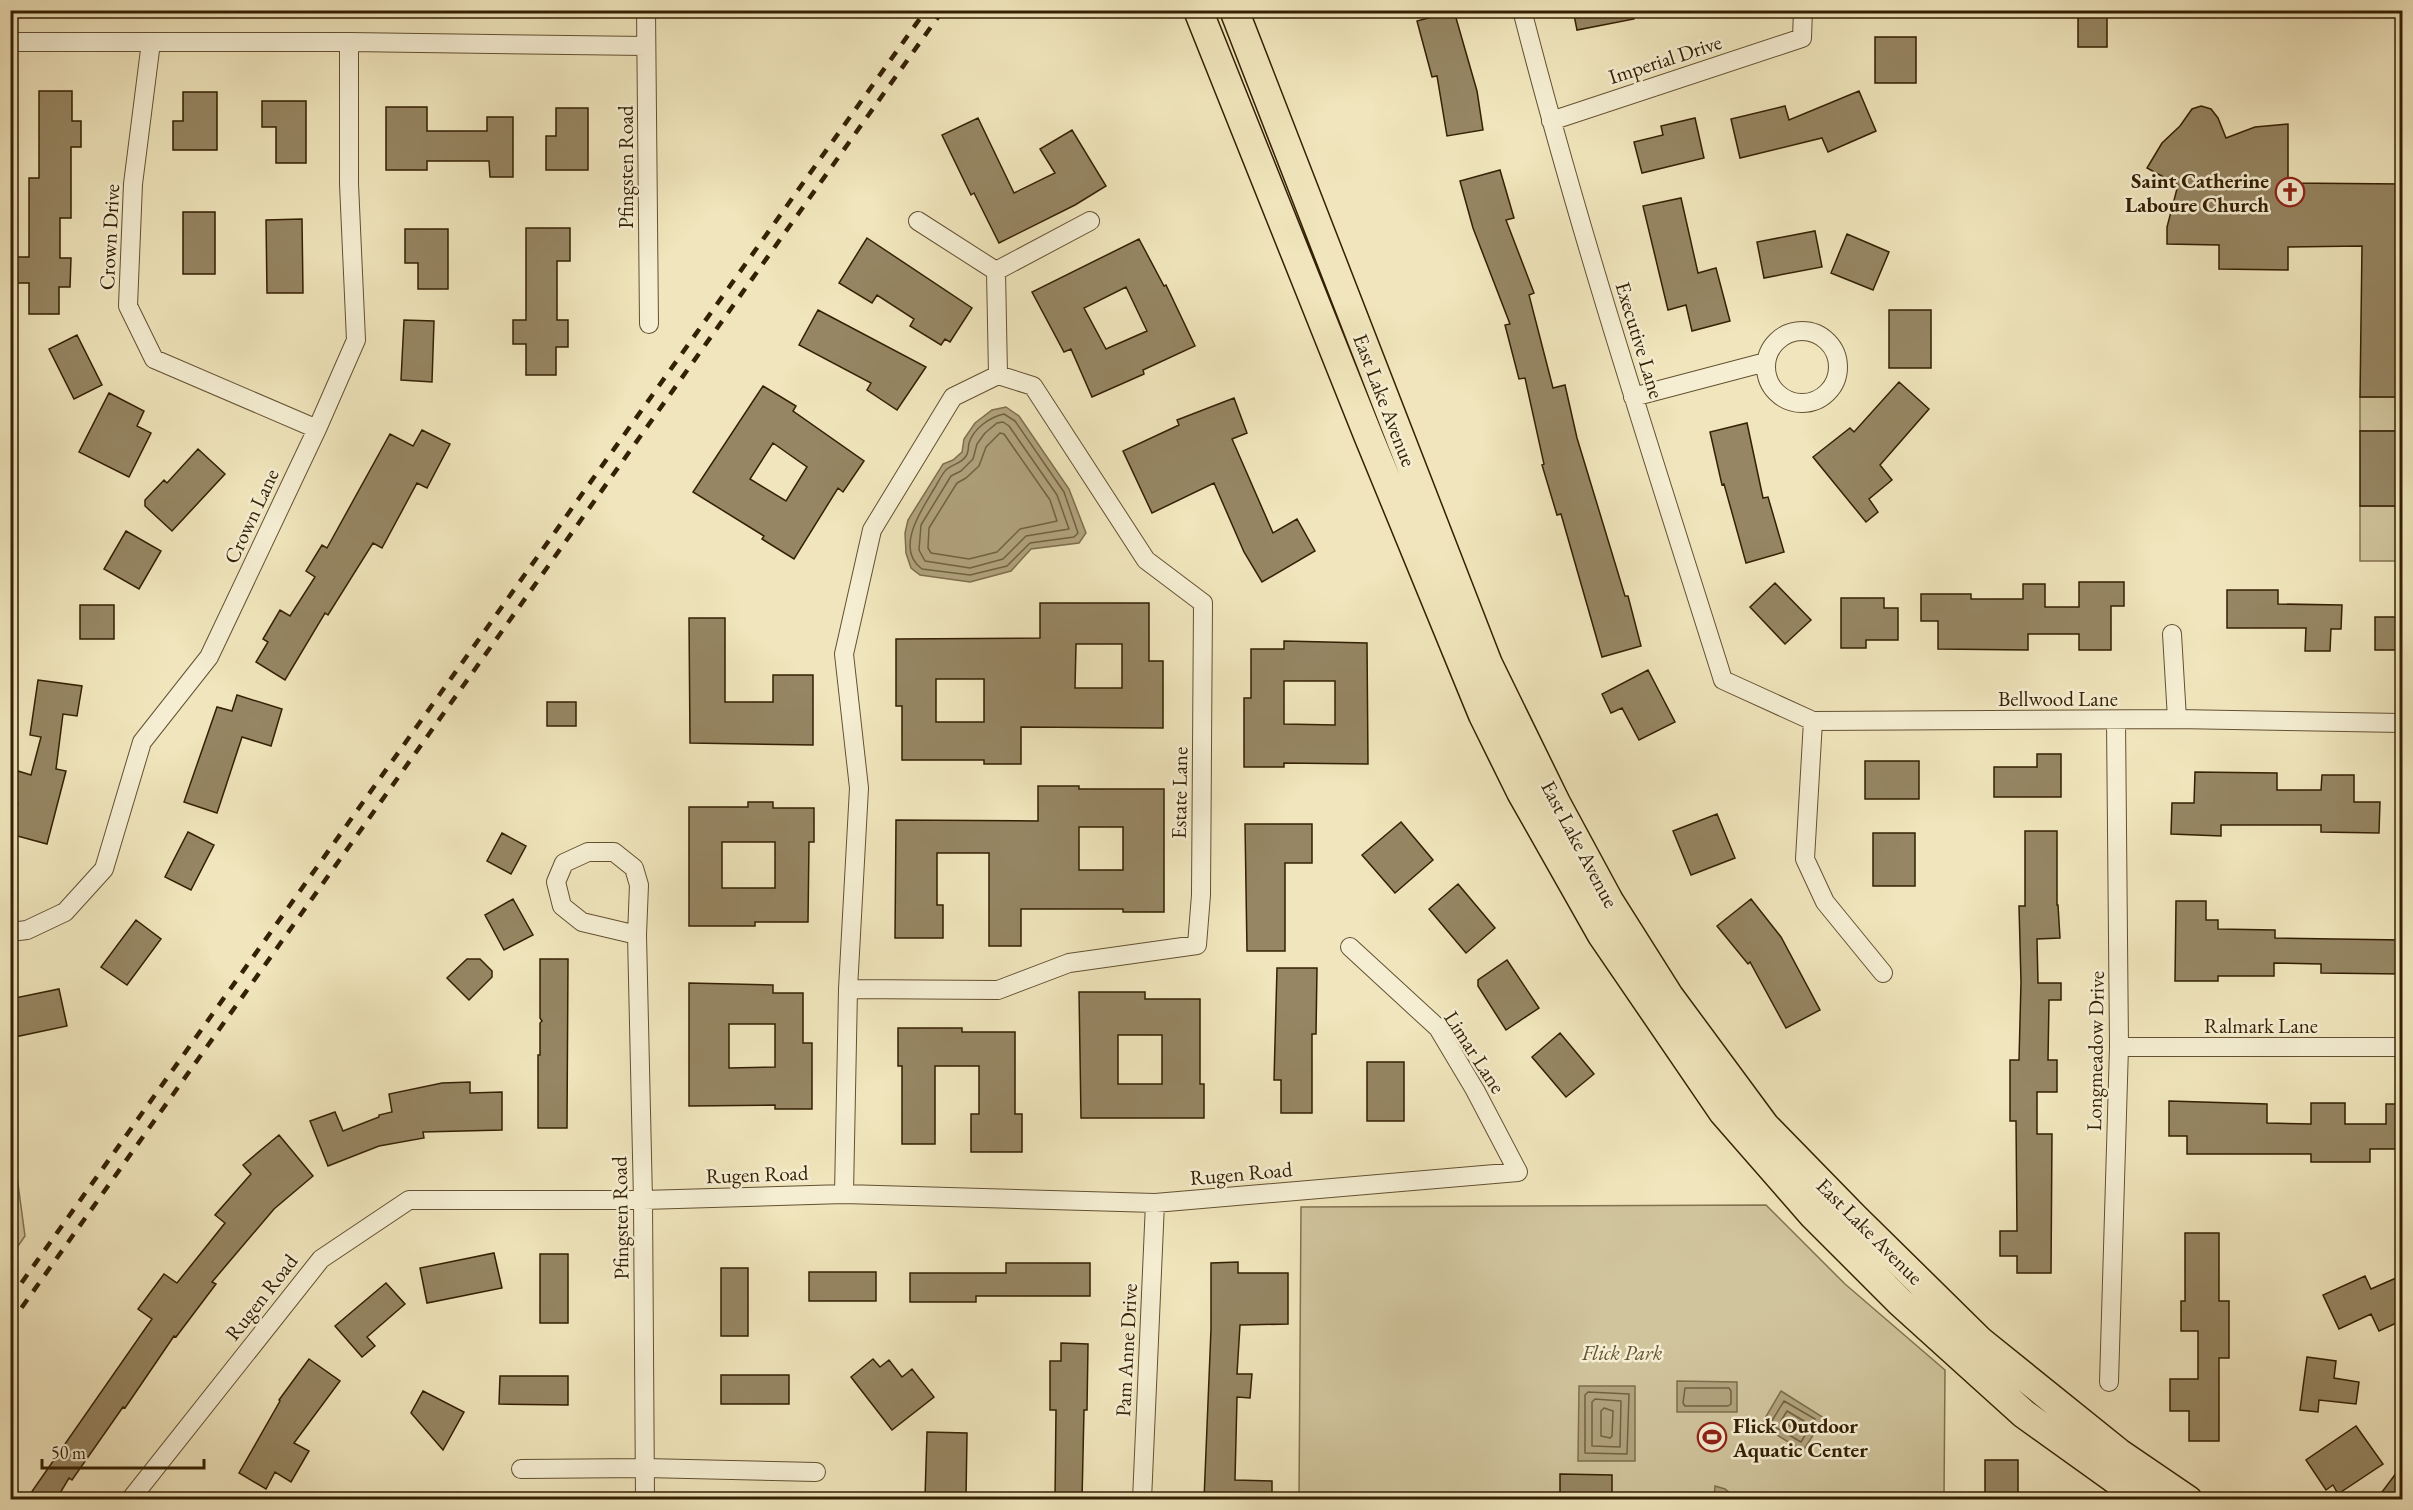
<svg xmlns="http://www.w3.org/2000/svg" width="2413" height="1510" viewBox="0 0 2413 1510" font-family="'EB Garamond',serif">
	<rect width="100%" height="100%" fill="#f0e5bc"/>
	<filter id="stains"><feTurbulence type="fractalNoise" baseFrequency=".00333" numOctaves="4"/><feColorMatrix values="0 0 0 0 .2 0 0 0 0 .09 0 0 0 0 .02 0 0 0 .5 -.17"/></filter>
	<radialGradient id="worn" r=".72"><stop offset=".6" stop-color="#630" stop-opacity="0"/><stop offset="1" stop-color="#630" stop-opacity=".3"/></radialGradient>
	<path fill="#d0c49d" stroke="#827250" stroke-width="1.5" d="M2360 397H2402V431H2360Z
		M2360 506H2402V561H2360Z
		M11 1132 25 1236 11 1256H10Z
		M1766 1205 1845 1284 1945 1370 1944 1499 1299 1500 1301 1207Z"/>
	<path fill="#b0a27d" stroke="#7e6e4c" stroke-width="1.5" d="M1006 407 1019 416 1069 489 1086 533 1079 543 1031 549 1011 571 970 582 920 575 911 568 906 553 905 533 908 520 943 464 953 460 962 452 964 439 975 423 992 410Z
		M1677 1381 1737 1382V1412H1677Z
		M1579 1386H1635V1461H1578Z
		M1781 1391 1824 1418 1803 1451 1761 1425Z
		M1715 1486 1725 1489 1737 1499H1714Z"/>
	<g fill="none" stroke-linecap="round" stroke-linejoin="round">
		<path stroke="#726140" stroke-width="1.5" d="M1004 414 1015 421 1064 492 1078 533 1074 537 1030 543 1007 566 970 575 922 569C894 549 922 509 934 489 938 483 942 473 947 469 953 464 961 464 966 456 969 452 968 447 969 443 974 428 990 417 1004 414Z
			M1003 422 1009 426 1057 495 1069 529 1026 536 1003 559 970 568 925 561 919 550 921 525 951 476 961 471 973 459 977 444 985 433 997 423Z
			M1000 433 1004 434 1050 500 1057 521 1020 529 997 552 969 559 931 553 928 548 929 528 957 483 966 478 979 466 986 447Z
			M1685 1388H1729L1731 1391V1404L1728 1406H1685L1683 1403Z
			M1588 1392 1629 1394 1627 1454 1585 1453V1395Z
			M1595 1399 1621 1401 1620 1447 1592 1446V1402Z
			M1784 1401 1815 1419 1801 1442 1770 1424Z
			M1604 1408 1613 1411 1612 1436 1610 1438 1601 1436V1411Z
			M1787 1411 1804 1421 1799 1431 1781 1421Z"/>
	</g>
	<path fill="#968663" stroke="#342003" stroke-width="1.5" fill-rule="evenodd" d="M1573 10H1633L1634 19 1577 30Z
		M2078 10H2107V47H2078Z
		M1454 11 1477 91 1483 130 1447 136 1437 76 1432 77 1417 21Z
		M1875 37H1916V83H1875Z
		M39 91H72V121H81V147H71V218H60V258H71L70 287H59V314H29V283H14L15 257H29V178H39Z
		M1859 91 1876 131 1828 152 1822 138 1740 158 1731 119 1785 106 1789 120Z
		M183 92H217V150H173V121H183Z
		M262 101H306V163H276V127H262Z
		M2201 106 2211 109 2218 118 2226 138 2255 127 2288 124V183L2403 184V397H2360L2362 246 2288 247V270L2219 269V245L2167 244V227L2178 185 2147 168 2162 143 2180 126 2192 109Z
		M386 107H427V131H487V117H513V177H490L489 161H427V170H386Z
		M556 108H588V170H546V136H556Z
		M978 118 1014 193 1055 173 1040 149 1072 130 1106 186 1075 205 999 243 974 193 971 195 942 135Z
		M1695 118 1704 158 1642 173 1634 142 1663 135 1661 126Z
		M1500 170 1514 218 1506 220 1534 293 1529 295 1553 388 1565 385 1577 438 1625 596H1628L1641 646 1602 657 1561 514 1557 515 1542 465 1544 464 1525 378 1519 379 1505 325 1510 324 1473 228 1460 181Z
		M1681 198 1698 273 1716 268 1730 321 1692 331 1686 305 1668 310 1643 206Z
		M183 212H215V274H183Z
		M302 219 303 293H267L266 220Z
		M526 228H570V261H557V320H568V347H556V375H526V344H513V320H526Z
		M405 229H448V289H418V263H405Z
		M1815 231 1822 267 1764 278 1757 242Z
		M1847 234 1889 252 1873 290 1831 273Z
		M867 238 972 308 950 342 945 339 941 345 910 326 914 319 877 295 872 303 839 283Z
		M1139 239 1164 286 1166 285 1195 346 1143 370 1144 374 1092 397 1071 349 1064 352 1032 292ZM1126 287 1147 331 1106 349 1084 308Z
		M818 310 926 367 897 410 867 390 871 383 799 345Z
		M1889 310H1931V368H1889Z
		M404 320 434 321 432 382 401 380Z
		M77 335 102 385 74 399 49 349Z
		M1899 382 1929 409 1880 465 1892 480 1869 499 1878 512 1866 522 1813 457 1850 428 1854 432Z
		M763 386 796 406 793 411 864 461 843 492 838 488 794 559 762 539 764 536 693 492ZM773 443 807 467 786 501 750 479Z
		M109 393 144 411 137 426 151 433 129 477 79 452Z
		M1234 398 1247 433 1232 439 1273 533 1297 519 1315 551 1262 582 1244 552 1214 483 1152 513 1123 451 1179 425 1177 420Z
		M1747 423 1763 498 1768 497 1784 552 1746 563 1724 484 1722 485 1710 432Z
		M422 430 450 444 427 488 417 483 382 548 373 543 328 615 325 613 285 680 256 662 268 642 263 639 280 610 290 616 315 577 306 571 322 545 327 548 390 434 413 446Z
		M2360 431H2403V506H2360Z
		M198 449 225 474 172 531 145 506V500L164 480 167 483Z
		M126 531 161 551 139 589 104 569Z
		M2079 582H2124V606H2111V650H2079V634H2028V650L1938 649V621H1921V594H1971V599H2023V584H2045V607H2079Z
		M1775 583 1811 620 1785 644 1750 607Z
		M2227 590H2278V604L2342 605 2341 629H2331L2330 651H2305L2306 628H2227Z
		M1841 598H1884V608H1898V640H1866V648H1841Z
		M1040 603H1149V661H1163V728L1021 727V764H984V760H902V706H896V639L1040 638ZM1076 644H1122V688H1075ZM936 679H984V722H936Z
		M80 605H114V639H80Z
		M2375 617H2403V650H2375Z
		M689 618H725V702H773V675H813V745L690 743Z
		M1284 641 1367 643 1368 764 1284 763V767H1244V698H1251V649H1284ZM1284 681H1335V725L1284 724Z
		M1648 670 1675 722 1639 740 1622 708 1611 713 1602 694Z
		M38 680 82 686 77 716 63 714 56 769 66 771 47 844 10 834 18 804 10 801 18 771 31 775 41 737 30 735Z
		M237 695 282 709 271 746 242 737 217 813 184 802 217 707 232 711Z
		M547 702H576V726H547Z
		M2037 754H2061V797H1994V767H2037Z
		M1865 761H1919V799H1865Z
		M2195 772 2277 773V790H2321L2322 775H2354V802H2380L2379 833 2321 832V825H2221V836L2171 834 2172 803H2194Z
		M1038 786H1079V789H1164V912H1123V909H1021V946H989V853H937V905H943V938H895L896 820 1038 821ZM1079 827H1123V870H1079Z
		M748 802H773V808H814V842H809L808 922H755V926H689V807H748ZM722 842H775V888H722Z
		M1717 814 1735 858 1691 875 1673 831Z
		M1401 822 1433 860 1395 893 1362 855Z
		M1245 824H1312V863H1285V951H1247Z
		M2025 831H2057V905H2058L2060 938 2037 939 2038 983H2061V1000H2049L2048 1060H2057V1092H2037V1134H2052L2051 1273H2017V1256H2000V1231H2017L2016 1121H2010V1060H2019L2021 982 2019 906H2025Z
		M188 832 214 845 191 890 165 877Z
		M502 833 526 846 511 874 487 861Z
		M1873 833H1915V886H1873Z
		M1458 884 1495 928 1466 953 1429 909Z
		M513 899 533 935 504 950 485 915Z
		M1751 899 1781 937 1820 1010 1786 1028 1750 962 1748 964 1717 926Z
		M2176 901H2206V920H2218V929L2275 930V938L2403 940V974L2321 973V964L2274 963V976H2218V981H2175Z
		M136 920 161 939 127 985 101 967Z
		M467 959H480L492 971V977L469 1000 447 978Z
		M540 959H568L567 1128H538V1055H540V1023L542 1021 540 1018Z
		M1507 960 1539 1008 1506 1030 1478 986V980Z
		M1277 968H1317L1316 1034H1312V1113H1281V1080H1274Z
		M689 983 773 985V993H803V1043H812V1109H775V1105L689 1106ZM729 1024H775V1067L729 1068Z
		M59 989 67 1026 10 1038V999Z
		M1079 992H1145V999H1200V1084H1204V1118H1081ZM1118 1035H1162V1084H1118Z
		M898 1028H962V1032H1015V1114H1022V1152H971V1114H979V1066H935V1144H902V1066H898Z
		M1560 1033 1594 1074 1566 1097 1532 1057Z
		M1367 1062H1404V1121H1367Z
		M470 1082V1093L502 1092V1130L423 1132 424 1138 379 1146 328 1166 310 1121 335 1112 343 1131 379 1117V1115L392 1112 389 1094 442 1083Z
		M2169 1101 2267 1104V1123L2311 1124V1103H2345V1124H2386V1104H2403V1149H2370V1162H2311V1154H2187V1136H2169Z
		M279 1135 313 1176 274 1209 212 1282 216 1284 176 1337 174 1336 125 1408 123 1407 72 1480 69 1478 56 1500H26L152 1319 138 1309 164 1274 177 1283 225 1223 215 1215 251 1174 243 1165Z
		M2185 1233H2219V1301H2229V1358H2219V1441H2189V1411H2170V1379H2198V1331H2181V1301H2185Z
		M494 1253 502 1288 427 1303 420 1268Z
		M540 1254H568V1323H540Z
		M1238 1262V1273H1288V1324L1240 1325 1237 1374H1252L1250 1398 1237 1397 1235 1480 1272 1481V1500H1204L1211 1329V1263Z
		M1006 1263H1090V1296H976V1302H910V1273H1006Z
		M721 1268H748V1336H721Z
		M809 1272H876V1301H809Z
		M2403 1275V1320L2379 1331 2371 1314 2339 1329 2323 1295 2365 1276 2371 1289Z
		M386 1283 405 1304 367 1337 375 1346 362 1357 335 1326Z
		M1061 1343 1088 1344 1087 1410H1084L1082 1500H1055L1056 1410H1050V1361H1061Z
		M2307 1357 2336 1361 2334 1378 2359 1382 2356 1404 2319 1400 2318 1412 2300 1410Z
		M309 1359 340 1381 294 1443 309 1451 291 1482 275 1472 266 1489 239 1473 280 1401 279 1400Z
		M873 1359 880 1367 889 1360 902 1377 912 1369 934 1397 892 1430 851 1377Z
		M721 1375H789V1404H721Z
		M500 1376H568V1405L499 1404Z
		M423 1391 464 1412 443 1450 411 1413Z
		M2356 1426 2383 1464 2338 1494 2333 1485 2326 1490 2306 1460Z
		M927 1432 967 1433 966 1499 925 1498Z
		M1985 1460H2018V1500H1985Z
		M2403 1464V1500H2376Z
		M1560 1474 1612 1475V1500H1560Z"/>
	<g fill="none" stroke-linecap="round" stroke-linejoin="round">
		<g stroke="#635131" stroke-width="20">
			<path id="street" d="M646 10 649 324
				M1522 10C1580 236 1653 458 1723 680L1813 721 2177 719 2402 723
				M10 42H349L646 46
				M151 42 133 184 128 306 154 359 317 429
				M1551 121 1802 38 1803 10
				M918 221 996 271 998 375
				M996 271 1090 221
				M1766 367a36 36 0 1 1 72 0a36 36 0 1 1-72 0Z
				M998 375 1033 386 1146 560 1203 603 1201 895 1197 945 1069 963 998 990 848 989 859 788 844 654 872 530 953 397Z
				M1633 397 1766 362
				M2172 634 2177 719
				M1813 721 1805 859 1825 902 1883 973
				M10 932 27 930 65 912 104 869 142 742 209 657 317 429 356 340 349 184V42
				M637 935 582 922 562 906 556 882 564 863 588 852H614L634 868 639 885 637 935 643 1200 645 1500
				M2119 1047H2402
				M844 1194 848 989
				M2109 1382 2119 1047 2116 720
				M521 1469 645 1468 816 1472
				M130 1500 321 1259 409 1200H643L844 1194 1155 1203 1518 1172 1475 1090 1438 1028 1350 947
				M1142 1500 1155 1203"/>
		</g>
		<g stroke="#342003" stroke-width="31">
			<path id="primary" d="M1198 10 1368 435 1483 715 1521 792 1602 935 1723 1112 1813 1215 1900 1302 2024 1414 2144 1500
				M1234 10 1488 664 1556 803 1609 901 1669 996 1765 1126 1854 1217 1980 1341 2119 1453 2188 1500"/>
		</g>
		<use href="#street" stroke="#f5eed3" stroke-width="18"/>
		<use href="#primary" stroke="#f0e5bc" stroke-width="28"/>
		<path stroke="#342003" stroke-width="4.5" stroke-dasharray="10 10" stroke-linecap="butt" d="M10 1299 926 10
			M10 1324 943 10"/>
	</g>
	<defs>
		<g id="church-ring" transform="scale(1.5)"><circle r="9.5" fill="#f5eed3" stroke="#8f2418" stroke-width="1.5"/><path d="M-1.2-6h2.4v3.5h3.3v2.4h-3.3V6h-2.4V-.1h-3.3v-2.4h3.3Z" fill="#8f2418"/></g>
		<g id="stadium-ring" transform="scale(1.5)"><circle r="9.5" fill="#f5eed3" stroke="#8f2418" stroke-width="1.5"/><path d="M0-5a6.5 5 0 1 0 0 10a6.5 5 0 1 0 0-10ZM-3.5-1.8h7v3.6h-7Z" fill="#8f2418"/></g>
	</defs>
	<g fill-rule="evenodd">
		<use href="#church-ring" x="2290" y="192"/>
		<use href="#stadium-ring" x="1712" y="1437"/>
	</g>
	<g text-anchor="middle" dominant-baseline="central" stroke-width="5" stroke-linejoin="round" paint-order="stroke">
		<g font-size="21" fill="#342003" stroke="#f5eed3">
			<text transform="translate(1665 59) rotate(-18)">Imperial Drive</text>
			<text transform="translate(625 167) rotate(-90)">Pfingsten Road</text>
			<text transform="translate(109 237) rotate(-87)">Crown Drive</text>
			<text transform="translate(1640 340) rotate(73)">Executive Lane</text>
			<text transform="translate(1385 400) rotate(69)">East Lake Avenue</text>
			<text transform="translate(251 516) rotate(-65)">Crown Lane</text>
			<text x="2058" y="698">Bellwood Lane</text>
			<text transform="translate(1179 793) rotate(-89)">Estate Lane</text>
			<text transform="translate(1580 844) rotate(62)">East Lake Avenue</text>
			<text x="2261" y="1025">Ralmark Lane</text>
			<text transform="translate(2095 1051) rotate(-89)">Longmeadow Drive</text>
			<text transform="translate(1475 1052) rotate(57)">Limar Lane</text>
			<text transform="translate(1241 1173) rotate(-5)">Rugen Road</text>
			<text transform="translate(757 1174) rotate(-2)">Rugen Road</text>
			<text transform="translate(620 1218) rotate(-91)">Pfingsten Road</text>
			<text transform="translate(1870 1231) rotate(45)">East Lake Avenue</text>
			<text transform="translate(261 1297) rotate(-52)">Rugen Road</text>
			<text transform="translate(1126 1350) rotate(-87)">Pam Anne Drive</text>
		</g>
		<g font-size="21" font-weight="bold" fill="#342003" stroke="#f5eed3" text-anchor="end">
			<text x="2269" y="180">Saint Catherine<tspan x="2269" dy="24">Laboure Church</tspan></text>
			<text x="1733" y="1425" text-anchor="start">Flick Outdoor<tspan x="1733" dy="24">Aquatic Center</tspan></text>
		</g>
		<g font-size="21" font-style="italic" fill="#635131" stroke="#f5eed3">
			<text x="1622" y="1352">Flick Park</text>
		</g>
	</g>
	<rect width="2413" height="1510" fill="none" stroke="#f0e5bc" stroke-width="36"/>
	<rect x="12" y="12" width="2389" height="1486" fill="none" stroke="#342003" stroke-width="3"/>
	<rect x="18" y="18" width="2377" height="1474" fill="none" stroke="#342003" stroke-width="1.5"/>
	<path d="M42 1459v9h162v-9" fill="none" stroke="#342003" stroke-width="3"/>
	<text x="51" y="1459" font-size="18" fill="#342003" stroke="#f5eed3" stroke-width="4.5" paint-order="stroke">50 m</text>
	<rect width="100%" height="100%" filter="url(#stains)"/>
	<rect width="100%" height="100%" fill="url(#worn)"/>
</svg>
